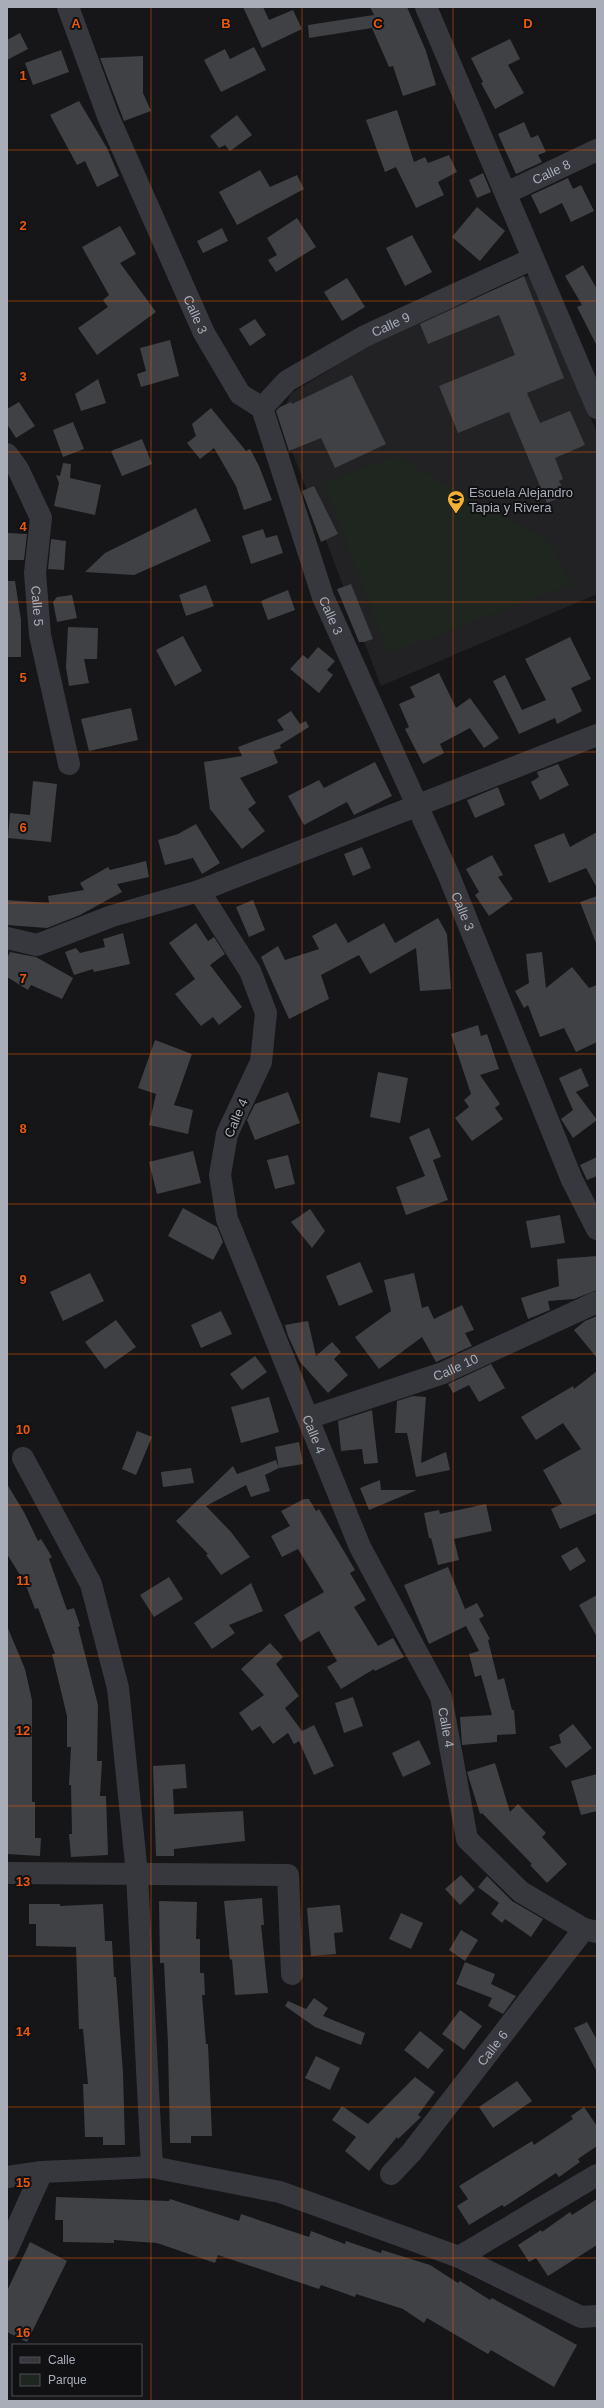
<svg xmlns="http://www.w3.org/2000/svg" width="604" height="2408" viewBox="0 0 604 2408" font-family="Helvetica,sans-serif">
	<rect width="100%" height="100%" fill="#161618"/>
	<path fill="#222225" d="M530 275 597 433V594L381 686 281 422 290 394 391 332Z"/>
	<path fill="#1e261f" d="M395 456 550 542 571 584 388 654 324 483Z"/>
	<path fill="#404145" d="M243 7H263L269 20 293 10 302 29 262 48Z
		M370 7H407L426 51 436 85 403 96 393 66 389 67 372 28 309 38 308 25 374 15Z
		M20 33 28 49 7 60V40Z
		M510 39 520 59 508 65 524 93 495 109 481 83 483 82 471 58Z
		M254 47 266 70 221 92 204 60 225 49 230 59Z
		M61 50 69 72 33 85 25 63Z
		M143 56V93L151 111 124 121 100 58Z
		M79 101 107 148 119 176 97 187 85 161 77 165 50 115Z
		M397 110 414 162 425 157 428 163 449 155 457 172 438 182 444 195 416 208 396 167 385 172 366 120Z
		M237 115 252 135 230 151 225 145 219 148 210 136Z
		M524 122 531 138 538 135 546 152 538 155 542 162 516 174 498 134Z
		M260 170 270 187 297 175 304 189 237 225 219 192Z
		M483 173 491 192 477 198 469 180Z
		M568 178 573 189 581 185 594 211 571 222 562 203 540 214 531 195Z
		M477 207 505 231 480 261 452 237Z
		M297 218 316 247 276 272 268 260 277 255 267 238Z
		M120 226 136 254 120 263 156 312 97 355 78 328 108 307 103 300 109 295 82 247Z
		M222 228 228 241 203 253 197 241Z
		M412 235 432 272 405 286 386 248Z
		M583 265 597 289V346L577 307 582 305 565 276Z
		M524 276 564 378 527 393 540 423 570 411 585 445 555 458 563 479 559 481 566 495 547 503 509 412 458 433 439 386 515 355 499 315 428 344 420 324Z
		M347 278 365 307 342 321 324 292Z
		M255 319 266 335 250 346 239 329Z
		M170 340 179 376 141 387 137 374 146 371 140 348Z
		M352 375 386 444 335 468 321 438 289 451 276 411 280 407 291 402 292 404Z
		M98 379 106 403 81 411 75 394Z
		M19 402 35 426 16 438 7 424V409Z
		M211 408 246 451 250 449 259 466 272 500 244 510 236 486 214 448 200 459 187 443 196 436 192 424Z
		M73 422 84 449 63 457 53 430Z
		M142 439 152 464 122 476 111 451Z
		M63 463 71 464 70 478 101 485 95 515 54 506 59 483 56 475 60 476Z
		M314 486 338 534 321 542 302 491Z
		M196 508 211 541 134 575 85 572 105 553Z
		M263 529 266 538 277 535 283 553 251 564 242 536Z
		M7 533 27 534 24 560H7Z
		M51 539 66 541 64 570 48 569Z
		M7 581H15L21 620V657H7Z
		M351 584 373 639 364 642H359L337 589Z
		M206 585 214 606 186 616 179 595Z
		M288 590 295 610 268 620 261 601Z
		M72 595 77 618 57 622 53 602 57 597Z
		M68 627 98 628 97 659H84L89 683 69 686 66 667Z
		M183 636 202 671 175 686 156 650Z
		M570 637 591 679 571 688 582 711 557 724 555 718 519 734 493 681 505 675 522 710 546 700 525 659Z
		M318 647 335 661 327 670 333 675 319 693 290 669 303 655 308 659Z
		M439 673 456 708 470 698 499 738 484 748 470 728 440 744 444 753 423 764 405 729 409 727 399 704 415 697 410 687Z
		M131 708 138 740 89 751 81 719Z
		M291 711 300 724 306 721 309 727 280 745 281 748 273 751 278 763 240 778 256 803 248 809 265 831 242 849 210 809 204 762 242 756 238 747 284 730 277 720Z
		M375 762 392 796 354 815 347 802 304 825 288 796 319 780 324 788Z
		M558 764 569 785 540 800 531 782 539 777 537 772Z
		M33 781 57 784 51 842 8 838 10 813 30 815Z
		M498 787 505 805 475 818 467 800Z
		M196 824 220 863 202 874 193 858 165 865 158 840 178 834Z
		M597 832V888L586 868 549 883 534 845 564 833 570 847Z
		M362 847 371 868 353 876 344 854Z
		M492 855 503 875 498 877 513 899 489 916 475 895 479 892 466 869Z
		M146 861 149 877 117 884 122 892 80 915 47 928 7 925V900L49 903 48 896 84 890 80 883 108 867 110 870Z
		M597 896V943H596L580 902Z
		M253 900 265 930 249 937 236 907Z
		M438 918 447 934 451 989 420 991 416 948 370 974 359 955 321 975 329 999 289 1019 261 957 278 946 285 960 319 949 312 936 336 923 348 943 384 923 395 943Z
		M196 923 208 941 214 937 225 954 210 965 242 1007 219 1025 213 1017 201 1026 175 994 195 979 169 943Z
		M123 933 130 964 94 972 93 969 74 975 65 952 76 948 80 953 105 947 103 939Z
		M10 952 36 957 73 978 62 999 31 985 28 990 7 977V958Z
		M542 952 546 988 572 967 589 988 597 985V1042L576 1052 564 1028 540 1037 528 1005 524 1008 515 991 529 983 526 954Z
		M478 1025 481 1036 487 1034 499 1069 480 1075 500 1104 495 1108 503 1119 472 1141 455 1118 469 1107 464 1100 471 1094 451 1034Z
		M155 1040 192 1054 174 1105 193 1110 188 1134 149 1125 156 1094 138 1088Z
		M581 1068 589 1086 576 1092 597 1120 573 1138 561 1119 573 1110 559 1078Z
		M378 1072 408 1078 400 1123 370 1117Z
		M288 1092 300 1123 255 1140 247 1120 255 1104Z
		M429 1128 441 1157 433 1160 448 1200 406 1215 396 1187 425 1176 409 1137Z
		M193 1151 201 1183 157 1194 149 1162Z
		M288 1155 295 1184 275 1189 267 1160Z
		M597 1157V1176L587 1180 580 1165Z
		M183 1208 217 1227 223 1242 213 1260 168 1236Z
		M310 1209 325 1231 312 1248 291 1222Z
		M560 1215 565 1243 531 1248 526 1221Z
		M597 1256V1290L574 1299 548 1301 550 1310 528 1319 521 1298 559 1286 557 1259Z
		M360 1262 373 1292 339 1306 326 1276Z
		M90 1273 104 1301 63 1321 50 1292Z
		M414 1273 422 1308 428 1306 434 1319 462 1305 474 1330 465 1333 472 1346 436 1362 422 1337 379 1369 355 1337 391 1311 384 1280Z
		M221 1311 232 1334 201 1348 191 1325Z
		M597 1316V1358L574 1330 585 1321Z
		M116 1320 136 1347 105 1369 85 1342Z
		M308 1321 316 1356 332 1342 341 1352 334 1359 348 1375 328 1393 300 1362 288 1336 285 1325Z
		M255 1356 267 1372 242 1390 230 1374Z
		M491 1364 505 1388 479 1402 469 1385 453 1393 448 1384Z
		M597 1371V1513L560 1529 551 1509 562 1504 543 1470 581 1449 563 1423 536 1440 521 1417 573 1386 574 1389Z
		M413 1396 426 1397 421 1463 446 1452 450 1470 416 1477 407 1433H395L397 1401Z
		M269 1397 279 1432 241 1443 231 1407Z
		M372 1410 378 1463 364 1464 362 1449 341 1451 338 1421Z
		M137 1431 152 1437 136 1475 122 1469Z
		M299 1442 303 1464 279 1468 275 1447Z
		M276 1460 279 1468 265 1475 270 1491 251 1497 246 1485 206 1506 231 1532 250 1557 221 1575 206 1555 208 1554 176 1521 233 1466 237 1474Z
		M191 1468 194 1483 163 1487 161 1472Z
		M380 1480 381 1490H417L369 1510 360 1488Z
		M7 1484 24 1512 38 1541 41 1539 52 1557 49 1559 67 1610 74 1608 80 1626 78 1627 98 1705 97 1761H102L100 1796H106L108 1855 71 1857 69 1834H72L71 1785H69L71 1747H67V1716L52 1654H55L38 1608 35 1609 25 1583 7 1554Z
		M304 1499H309L316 1511 319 1509 355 1570 350 1573 366 1600 354 1607 378 1646 393 1638 404 1657 375 1671 374 1669 341 1689 327 1667 337 1661 319 1631 300 1642 284 1615 324 1592 298 1549 282 1557 271 1536 290 1526 281 1511Z
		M486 1504 492 1531 454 1539 459 1560 438 1565 431 1538H429L424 1513 439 1510 440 1514Z
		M577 1547 586 1561 570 1571 561 1556Z
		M448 1567 465 1609 477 1603 484 1616 479 1619 490 1639 488 1640 498 1680 504 1678 512 1710H514L516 1734 497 1735V1742L462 1745 460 1717 492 1715 481 1675 475 1677 469 1654 479 1651 466 1626 429 1644 404 1585Z
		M169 1577 183 1599 154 1617 140 1595Z
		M251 1583 263 1611 229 1625 235 1633 212 1649 194 1623Z
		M597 1595V1637L579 1605Z
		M7 1626 25 1669 32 1700V1802H35V1838H41L40 1856 7 1854Z
		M270 1643 283 1657 276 1664 299 1696 285 1708 302 1731 314 1725 334 1766 314 1775 299 1741 294 1744 288 1733 273 1744 260 1726 252 1731 239 1713 264 1695 241 1669Z
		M353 1697 363 1726 344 1733 335 1703Z
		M573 1724 592 1748 566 1768 549 1747 561 1743 559 1735Z
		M419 1740 431 1764 403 1777 392 1753Z
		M495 1763 510 1812 518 1804 546 1833 542 1837 567 1864 547 1883 530 1865 532 1864 482 1813 480 1814 467 1772Z
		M185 1764 187 1788 173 1789 174 1814 243 1811 245 1841 174 1849V1856H156L153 1766Z
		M597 1774V1811L581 1815 571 1781Z
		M461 1875 475 1890 460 1905 445 1889Z
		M487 1876 512 1901 543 1919 531 1937 505 1919 502 1923 491 1914 499 1903 478 1887Z
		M262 1898 264 1925H261L268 1993 235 1995 232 1959 230 1960 224 1901Z
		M159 1901 197 1902 196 1939H200V1973H204L205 1995H202L206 2044H208L212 2136H191V2143H170L168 2044 164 1963H160Z
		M29 1904H60V1906L103 1904 105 1941H112L114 1977H116L123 2073 125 2145H103V2137H85L83 2084H88L83 2029H79L76 1947 36 1946V1924H29Z
		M340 1905 343 1932 334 1933 336 1954 311 1956 307 1908Z
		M401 1913 423 1923 411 1949 389 1939Z
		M461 1930 478 1940 465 1961 449 1950Z
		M465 1962 495 1974 491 1984 516 1996 503 2014 488 2006 492 1998 456 1984Z
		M314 1998 328 2008 323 2016 365 2033 361 2045 315 2027 285 2006 288 2001 306 2009Z
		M460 2010 482 2026 464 2050 442 2034Z
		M587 2022 597 2040V2072L574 2028Z
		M420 2031 444 2050 428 2069 404 2050Z
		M316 2056 340 2068 330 2090 305 2078Z
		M415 2077 435 2092 418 2115 421 2117 398 2139 397 2137 369 2171 345 2151 356 2137 332 2120 342 2106 368 2124Z
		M517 2081 532 2101 493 2128 479 2107Z
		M584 2107 597 2126V2146L578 2159 580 2162 559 2177 556 2173 504 2207 502 2205 469 2225 457 2206 468 2199 459 2186 532 2141 534 2145 573 2119 571 2116Z
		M56 2197 169 2201 170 2199 239 2221 241 2214 309 2237 311 2231 345 2244 346 2241 381 2253 382 2250 430 2265 458 2283 460 2281 490 2300 492 2298 577 2345 554 2387 491 2350 488 2354 427 2318 424 2323 403 2309 356 2294 355 2297 321 2285 319 2289 218 2255 215 2263 157 2243 114 2240V2243L63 2242V2220H55Z
		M597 2199V2245L548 2276 536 2258 529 2262 518 2245 541 2230 542 2232 570 2212 572 2215Z
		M30 2242 67 2261 27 2342 7 2332V2291Z"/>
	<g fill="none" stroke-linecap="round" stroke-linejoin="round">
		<g stroke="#37383d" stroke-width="22">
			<path id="s1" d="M68 7 108 116 204 333 240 394 262 408 323 597 449 876 572 1180 597 1229"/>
			<path d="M426 7 597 408"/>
			<path id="s2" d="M506 193 597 150"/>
			<path id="s3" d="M262 408 287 381 365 336 532 259"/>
			<path id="s4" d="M7 454 18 469 41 518 35 573 40 635 69 764"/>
			<path id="s5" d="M199 891 250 971 266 1013 261 1062 227 1134 220 1175 227 1219 360 1547 441 1697 467 1839 521 1892 584 1929 597 1932"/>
			<path d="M7 938 37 945 112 916 199 891 597 735"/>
			<path id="s6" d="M308 1418 443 1373 597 1302"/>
			<path d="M23 1458 91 1584 118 1688 137 1874 152 2167"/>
			<path d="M7 1873 288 1875 292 1974"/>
			<path id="s7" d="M391 2174 411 2153 584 1929"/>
			<path d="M7 2177 42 2172 152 2167 280 2192 459 2257 597 2175"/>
			<path d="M7 2250 42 2172"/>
			<path d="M459 2257 581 2317 597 2316"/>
		</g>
	</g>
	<path fill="none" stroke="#e8590c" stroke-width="1" stroke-opacity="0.55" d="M151 7V2401M302 7V2401M453 7V2401M7 150H597M7 301H597M7 452H597M7 602H597M7 752H597M7 903H597M7 1054H597M7 1204H597M7 1354H597M7 1505H597M7 1656H597M7 1806H597M7 1956H597M7 2107H597M7 2258H597"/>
	<defs>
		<g id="school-pin" transform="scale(0.9)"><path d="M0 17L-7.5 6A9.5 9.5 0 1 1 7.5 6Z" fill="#f2b134" stroke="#111113"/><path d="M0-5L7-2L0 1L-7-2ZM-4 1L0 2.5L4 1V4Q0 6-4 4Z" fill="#111"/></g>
	</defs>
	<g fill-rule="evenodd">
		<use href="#school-pin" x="456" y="499"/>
	</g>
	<g text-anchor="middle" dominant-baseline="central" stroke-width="4" stroke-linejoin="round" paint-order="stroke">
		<g font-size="13" fill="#a8adb8" stroke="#111113">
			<text stroke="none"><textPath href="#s2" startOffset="50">Calle 8</textPath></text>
			<text stroke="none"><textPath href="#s1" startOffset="333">Calle 3</textPath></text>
			<text stroke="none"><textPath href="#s3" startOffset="155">Calle 9</textPath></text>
			<text stroke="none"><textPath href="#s4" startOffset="161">Calle 5</textPath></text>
			<text stroke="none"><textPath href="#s1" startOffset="669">Calle 3</textPath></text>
			<text stroke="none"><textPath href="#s1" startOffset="993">Calle 3</textPath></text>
			<text transform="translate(236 1118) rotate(-67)">Calle 4</text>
			<text stroke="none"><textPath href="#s6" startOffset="156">Calle 10</textPath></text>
			<text stroke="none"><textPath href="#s5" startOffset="587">Calle 4</textPath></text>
			<text stroke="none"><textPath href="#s5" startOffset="910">Calle 4</textPath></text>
			<text stroke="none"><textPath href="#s7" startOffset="162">Calle 6</textPath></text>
		</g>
		<g font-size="13" fill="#a8adb8" stroke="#111113" text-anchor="start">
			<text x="469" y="492">Escuela Alejandro<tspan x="469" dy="15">Tapia y Rivera</tspan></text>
		</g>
	</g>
	<g font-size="13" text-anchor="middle" font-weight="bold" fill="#e8590c" stroke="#111113" stroke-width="4" stroke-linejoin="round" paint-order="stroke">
		<text x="76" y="28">A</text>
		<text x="226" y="28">B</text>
		<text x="378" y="28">C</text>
		<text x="528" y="28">D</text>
		<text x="23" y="80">1</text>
		<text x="23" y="230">2</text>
		<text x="23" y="381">3</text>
		<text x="23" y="531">4</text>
		<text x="23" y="682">5</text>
		<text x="23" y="832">6</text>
		<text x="23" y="983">7</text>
		<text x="23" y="1133">8</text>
		<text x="23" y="1284">9</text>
		<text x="23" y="1434">10</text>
		<text x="23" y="1585">11</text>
		<text x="23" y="1735">12</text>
		<text x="23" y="1886">13</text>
		<text x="23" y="2036">14</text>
		<text x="23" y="2187">15</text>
		<text x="23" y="2337">16</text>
	</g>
	<rect width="604" height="2408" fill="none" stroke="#a8adb8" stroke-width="16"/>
	<rect x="12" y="2344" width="130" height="52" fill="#111113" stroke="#4d4f55"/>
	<rect x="20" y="2357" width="20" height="6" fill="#37383d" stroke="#4d4f55"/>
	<text x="48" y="2364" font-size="12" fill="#a8adb8">Calle</text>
	<rect x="20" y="2374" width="20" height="12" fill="#1e261f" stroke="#4d4f55"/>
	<text x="48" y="2384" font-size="12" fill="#a8adb8">Parque</text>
</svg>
